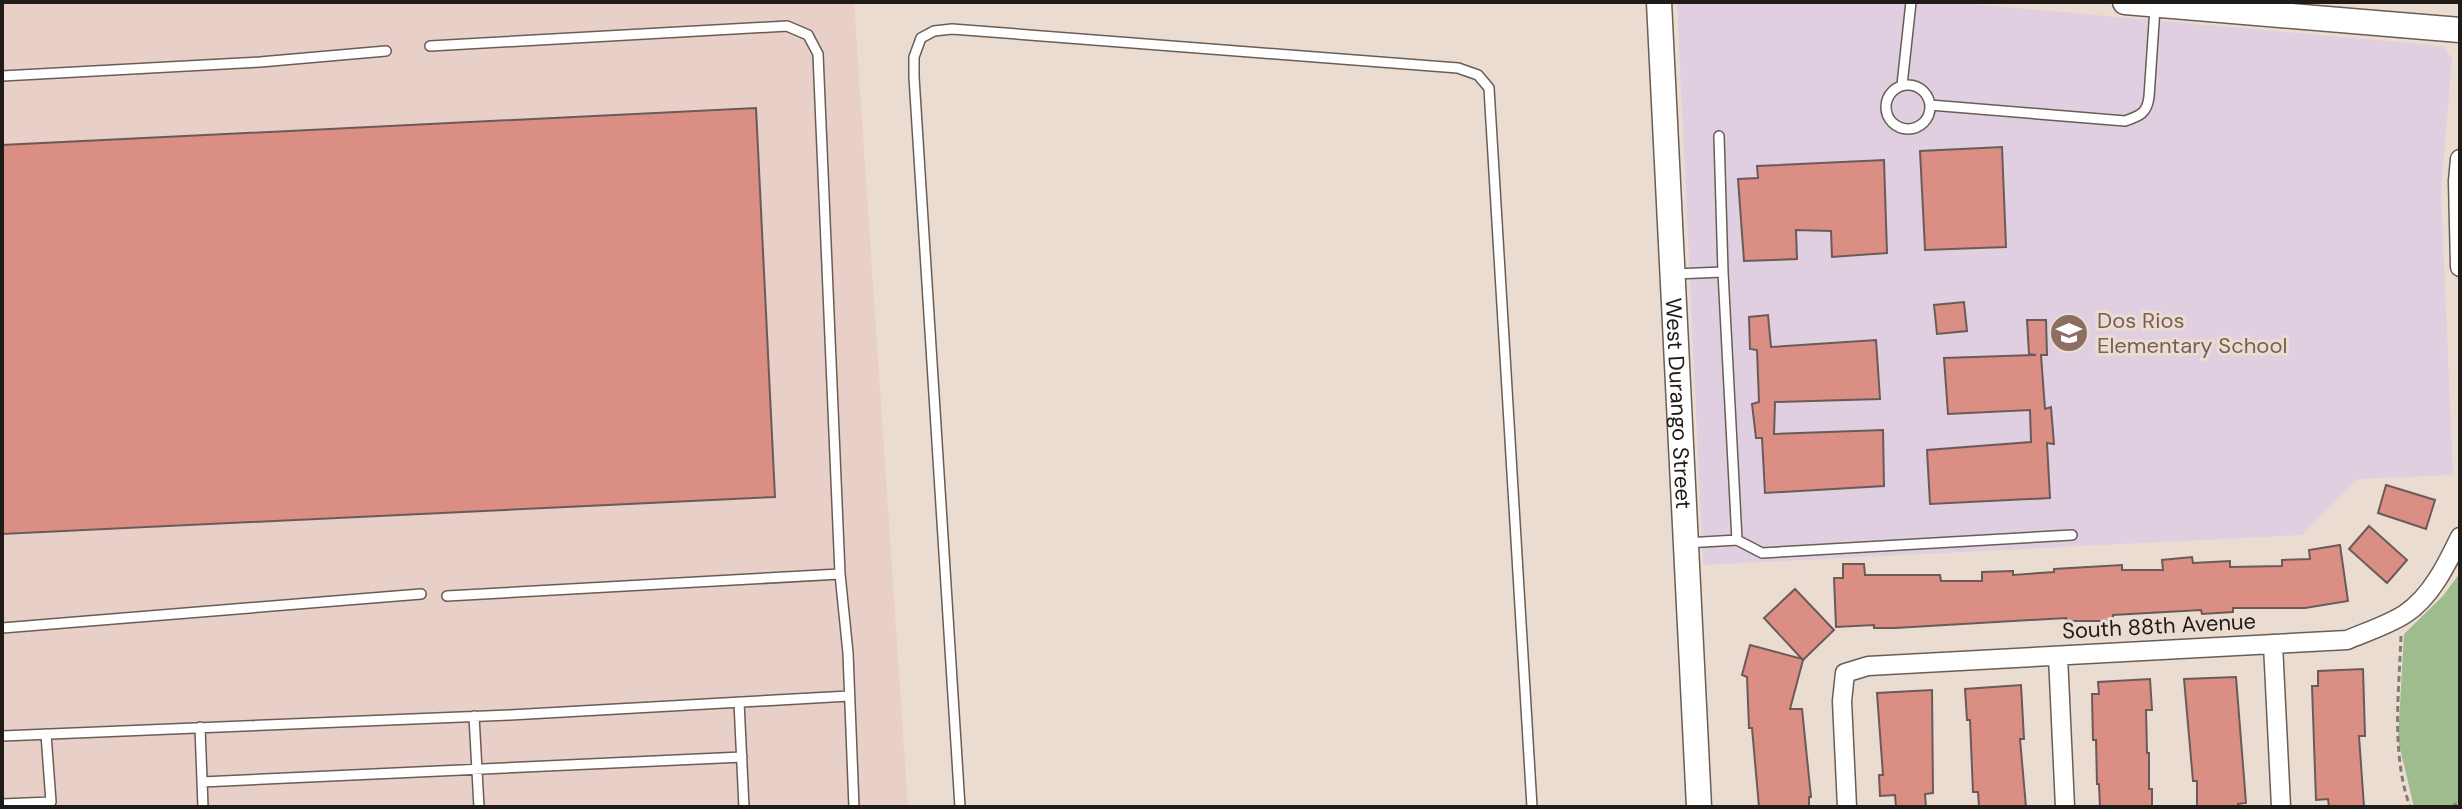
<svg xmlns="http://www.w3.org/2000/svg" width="2462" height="809" viewBox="0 0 2462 809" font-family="'DM Sans',sans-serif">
	<rect width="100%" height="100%" fill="#ebdcd2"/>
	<path fill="#e8cfc8" d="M2 2H854L908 807H2Z"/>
	<path fill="#e0cfe1" d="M1677 2H1951L2442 46 2452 58 2441 191 2453 475 2358 479 2302 535 1703 565Z"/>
	<path fill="#9ebc8e" d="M2460 573V801L2453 807H2414L2398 740 2404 634 2443 596Z"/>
	<path fill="#db8e83" stroke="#6b5b58" stroke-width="2" d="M756 108 775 497 2 534V145Z
		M2002 147 2006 247 1925 250 1920 151Z
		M1884 160 1887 253 1832 257 1831 231 1796 230 1797 259 1744 261 1738 179 1758 178 1757 166Z
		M1964 302 1967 331 1937 334 1934 305Z
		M1768 315 1771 347 1876 340 1880 399 1775 402 1774 434 1883 430 1884 486 1765 493 1762 438H1756L1752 404 1759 402 1757 350 1750 349 1749 317Z
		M2027 320H2046L2047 355H2041L2045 409 2051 407 2054 444 2047 443 2050 498 1930 504 1927 450 2031 442 2030 410 1948 414 1944 358 2036 355 2029 354Z
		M2386 485 2435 500 2426 529 2378 513Z
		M2369 526 2407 560 2387 583 2349 549Z
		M2340 545 2348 601 2305 608H2233V612L2202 614 2201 610 2113 615V621H2067L2066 618 1895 628H1874V625L1836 627 1834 578H1843V564H1864L1865 575H1940L1941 581H1982V572L2013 571V575L2054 572V569L2122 565V570H2163L2162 560 2192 557 2193 563 2230 561V567L2282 566V560L2310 559 2309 550Z
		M1795 589 1834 630 1803 660 1790 709H1802L1811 797H1809V807H1759L1752 728H1749L1747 677 1742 675 1750 645 1802 659 1764 618Z
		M2363 669 2365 736H2359L2364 807H2329L2328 799 2316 800 2312 686H2318V671Z
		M2236 677 2246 803 2238 804V807L2197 806V781H2193L2184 679Z
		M2150 679 2152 710H2146L2147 753H2149V789H2152V807H2100L2099 784H2097L2096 740H2093L2092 694H2099L2098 682Z
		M2021 685 2024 739H2020L2026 807H1979L1978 792H1973L1970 720H1967L1965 689Z
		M1932 690 1933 793 1925 794 1926 807H1896L1895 795 1880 796 1879 775H1883L1877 693Z"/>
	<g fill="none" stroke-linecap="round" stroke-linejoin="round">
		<g stroke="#6a5d54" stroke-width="12">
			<path id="lane" d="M430 46 787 26 808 35 818 54 840 574
				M2 76 260 62 386 51
				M1902 85 1911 2
				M1886 107a22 22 0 1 1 44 0a22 22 0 1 1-44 0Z
				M1930 105 2125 121C2140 116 2147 113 2149 97L2155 8
				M1719 136 1723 272
				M1675 274 1723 272 1737 540 1686 543
				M1737 540 1762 553 2072 535
				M447 596 840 574 848 653 854 807
				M2 628 421 594
				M739 702 744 807
				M474 716 479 807
				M200 727 203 807
				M2 736 510 715 849 696
				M202 782 742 757
				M2 804 51 802 46 734
				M960 807 914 77V57L921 38 934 31 952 29 1458 68 1478 75 1489 88 1532 807"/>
		</g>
		<g stroke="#6a5d54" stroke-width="21">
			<path id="street" d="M2460 159 2458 181 2460 267
				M2273 644 2281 807
				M2058 656 2065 807
				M1847 807 1842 701 1845 673 1868 666 2347 640C2366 632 2388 625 2405 614 2431 597 2447 564 2460 537"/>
		</g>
		<g stroke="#6a5d54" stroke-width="27">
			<g id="secondary">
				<path id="s1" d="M1659 2 1699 807"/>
				<path d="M2125 2 2460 30"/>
			</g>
		</g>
		<path stroke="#857b74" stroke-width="3" stroke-dasharray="6 4" stroke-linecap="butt" d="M2401 636C2399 693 2391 753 2410 807
			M2452 807 2460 801"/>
		<use href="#lane" stroke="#fff" stroke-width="9"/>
		<use href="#street" stroke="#fff" stroke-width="18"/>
		<use href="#secondary" stroke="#fff" stroke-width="24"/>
	</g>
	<defs>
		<g id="school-disc" transform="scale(2)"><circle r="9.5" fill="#8d6e63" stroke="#ebdcd2"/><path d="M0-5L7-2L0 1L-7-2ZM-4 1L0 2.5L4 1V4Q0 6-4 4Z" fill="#fff"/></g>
	</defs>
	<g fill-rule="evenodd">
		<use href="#school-disc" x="2069" y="333"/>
	</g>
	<g text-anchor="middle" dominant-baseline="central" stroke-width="6" stroke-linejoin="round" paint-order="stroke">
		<g font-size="22" fill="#785e54" stroke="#ebdcd2" text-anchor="start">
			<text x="2097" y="320">Dos Rios<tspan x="2097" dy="25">Elementary School</tspan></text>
		</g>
		<g font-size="22" fill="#201b17" stroke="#ebdcd2">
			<text stroke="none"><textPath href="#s1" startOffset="402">West Durango Street</textPath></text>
			<text transform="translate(2159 626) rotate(-3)">South 88th Avenue</text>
		</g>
	</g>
	<rect width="2462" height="809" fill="none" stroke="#201b17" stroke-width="8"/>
</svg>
